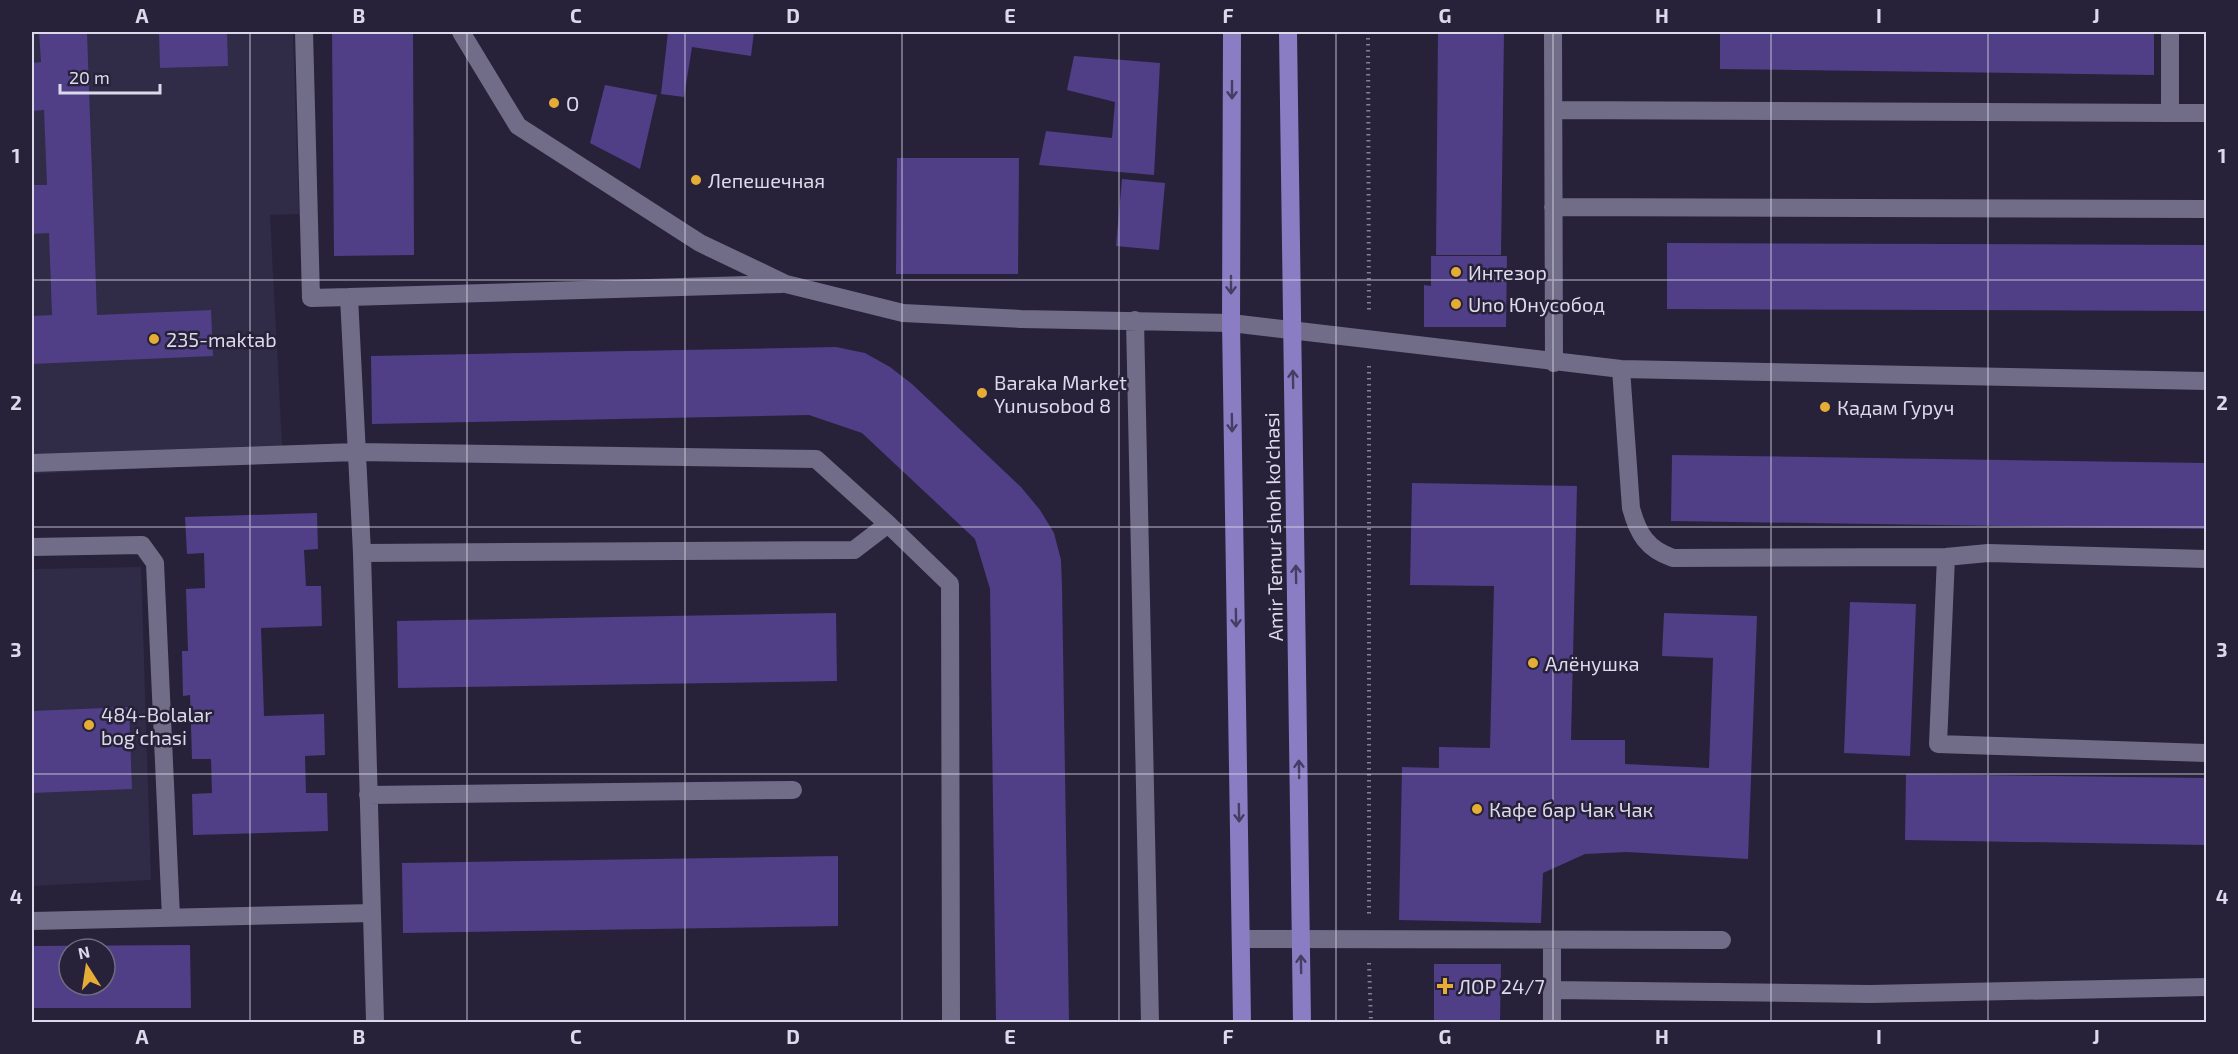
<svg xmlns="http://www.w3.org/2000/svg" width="2238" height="1054" viewBox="0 0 2238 1054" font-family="'Exo 2',sans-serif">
	<rect width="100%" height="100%" fill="#272239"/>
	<path fill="#302b47" d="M32 32H293L299 214 270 215 283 462 32 474Z
		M141 567 151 880 32 886V569Z"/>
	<path fill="#503e87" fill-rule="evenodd" d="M39 32H87L97 315 211 310 213 356 32 364V316L52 315 49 233 32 234V185H47L44 110 32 111V63L41 62Z
		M159 32H227L228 66 160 68Z
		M332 32H413L414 255 334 256Z
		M668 32H754L751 56 692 47 684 97 661 94Z
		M1438 32H1504L1501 255H1436Z
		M1720 32H2154V75L1720 69Z
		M1074 56 1160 63 1154 175 1039 165 1046 131 1112 138 1115 102 1067 90Z
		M605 85 657 95 640 169 590 143Z
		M897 158H1019L1018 274H896Z
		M1122 179 1165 183 1159 250 1116 246Z
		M1667 243 2206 245V311L1667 309Z
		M1431 256H1507L1506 327H1424V285L1431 286Z
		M836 347 865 353 890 367 912 384 1021 487 1040 510 1054 533 1061 560 1062 587 1069 1020 996 1021 990 589 975 539 862 433 809 415 372 424 371 356Z
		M1672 455 2206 463V529L1671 521Z
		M1412 483 1577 486 1571 740H1625V764L1709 768 1713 658 1662 656 1664 613 1757 616 1748 859 1627 852 1585 854 1543 873 1541 923 1399 920 1402 767 1439 768V747L1490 748 1494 586 1410 585Z
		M317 513 318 549 304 550 306 586H321L322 626 261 628 264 716 324 714 325 755 305 756 306 793H327L328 831 193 835 192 794 212 793 211 759H192L190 695 183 696 182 651H188L186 589 205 588 204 553 187 554 185 517Z
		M1850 602 1916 604 1910 756 1844 753Z
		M836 613 837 681 398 688 397 621Z
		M129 707 132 789 32 793V711Z
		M1906 774 2206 778V845L1905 840Z
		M838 856V926L403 933 402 863Z
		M190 945 191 1008H32V946ZM69 949H105V985H69Z
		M1434 964H1501L1500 1022H1434Z"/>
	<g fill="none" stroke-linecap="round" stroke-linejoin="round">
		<path stroke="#848194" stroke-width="4" stroke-dasharray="1.5 4.5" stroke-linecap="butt" d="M1368 32 1369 314
			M1369 366V914
			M1369 963 1371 1022"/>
		<path stroke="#716d88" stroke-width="18" d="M304 32 311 298 349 297
			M461 32 518 126 700 243 786 284 903 313 1021 319 1231 323 1621 369 2206 381
			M1553 32 1554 363
			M1554 110 2170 113V32
			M2170 113H2206
			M1553 207 2206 209
			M1135 320 1150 1022
			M1621 369 1631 508C1638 534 1647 549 1673 558L1946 557 1988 553 2206 559
			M32 463 356 452 816 459 888 524
			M32 547 142 545 155 563 171 917
			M362 553 854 550 888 524 950 584 951 1022
			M1946 557 1938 744 2206 753
			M368 795 793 790
			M32 921 372 913
			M1241 939 1722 940
			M1552 940V1022
			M1552 990 1870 994 2206 987
			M375 1022 362 553 349 297 782 284"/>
		<path stroke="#8b7dc3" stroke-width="18" d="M1232 32 1231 323 1242 1022
			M1288 32 1302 1022"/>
	</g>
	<defs><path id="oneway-shaft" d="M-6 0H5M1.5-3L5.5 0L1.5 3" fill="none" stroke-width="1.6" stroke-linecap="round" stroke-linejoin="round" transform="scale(1.5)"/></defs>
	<g stroke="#453d62">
		<use href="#oneway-shaft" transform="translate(1232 90) rotate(90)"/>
		<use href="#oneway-shaft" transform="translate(1231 285) rotate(90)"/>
		<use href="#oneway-shaft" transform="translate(1293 379) rotate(-91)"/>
		<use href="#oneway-shaft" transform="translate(1232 423) rotate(89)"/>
		<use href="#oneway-shaft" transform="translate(1296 574) rotate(-91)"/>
		<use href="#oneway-shaft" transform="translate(1236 618) rotate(89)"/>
		<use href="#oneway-shaft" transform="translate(1299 769) rotate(-91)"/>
		<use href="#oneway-shaft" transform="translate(1239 813) rotate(89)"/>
		<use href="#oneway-shaft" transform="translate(1301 964) rotate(-91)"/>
	</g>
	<path fill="none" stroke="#dcdaea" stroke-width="1.5" stroke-opacity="0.55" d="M250 32V1022M467 32V1022M685 32V1022M902 32V1022M1119 32V1022M1336 32V1022M1553 32V1022M1771 32V1022M1988 32V1022M32 280H2206M32 527H2206M32 774H2206"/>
	<g fill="#e5ad36" stroke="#272239" stroke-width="2">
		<circle cx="554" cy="103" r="6"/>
		<circle cx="696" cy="180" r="6"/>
		<circle cx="1456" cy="272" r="6"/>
		<circle cx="1456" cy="304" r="6"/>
		<circle cx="154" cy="339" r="6"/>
		<circle cx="982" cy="393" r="6"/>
		<circle cx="1825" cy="407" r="6"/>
		<circle cx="1533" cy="663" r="6"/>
		<circle cx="89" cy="725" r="6"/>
		<circle cx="1477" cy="809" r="6"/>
		<path d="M1442 977h6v6h6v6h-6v6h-6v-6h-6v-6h6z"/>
	</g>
	<g text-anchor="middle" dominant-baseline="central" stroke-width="5" stroke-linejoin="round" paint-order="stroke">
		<g font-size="20" fill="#dcdaea" stroke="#272239" text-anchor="start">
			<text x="566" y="103">О</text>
			<text x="708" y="180">Лепешечная</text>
			<text x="1468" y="272">Интезор</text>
			<text x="1468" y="304">Uno Юнусобод</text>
			<text x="166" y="339">235-maktab</text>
			<text x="994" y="382">Baraka Market<tspan x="994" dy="23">Yunusobod 8</tspan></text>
			<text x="1837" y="407">Кадам Гуруч</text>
			<text x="1545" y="663">Алёнушка</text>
			<text x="101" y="714">484-Bolalar<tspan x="101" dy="23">bogʻchasi</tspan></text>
			<text x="1489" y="809">Кафе бар Чак Чак</text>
			<text x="1458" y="986">ЛОР 24/7</text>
		</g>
		<g font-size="20" fill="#dcdaea" stroke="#272239">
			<text transform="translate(1273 527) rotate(-91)">Amir Temur shoh ko'chasi</text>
		</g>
	</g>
	<rect width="2238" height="1054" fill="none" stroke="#272239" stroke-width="66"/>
	<g transform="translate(87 967) rotate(348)"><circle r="28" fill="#272239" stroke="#6f6c80" stroke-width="1.5"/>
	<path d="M0-4.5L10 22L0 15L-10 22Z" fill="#e5ad36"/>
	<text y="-9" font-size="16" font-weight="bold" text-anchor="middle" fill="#dcdaea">N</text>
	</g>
	<path d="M60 84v9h100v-9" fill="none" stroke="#dcdaea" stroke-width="3"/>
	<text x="69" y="84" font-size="18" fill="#dcdaea" stroke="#272239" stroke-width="4.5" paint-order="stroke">20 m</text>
	<rect x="33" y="33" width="2172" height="988" fill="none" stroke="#dcdaea" stroke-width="2"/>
	<g font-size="20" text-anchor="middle" font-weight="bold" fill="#dcdaea">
		<text x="142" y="23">A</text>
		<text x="359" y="23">B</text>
		<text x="576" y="23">C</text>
		<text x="793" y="23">D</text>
		<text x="1010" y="23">E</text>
		<text x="1228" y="23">F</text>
		<text x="1445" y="23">G</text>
		<text x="1662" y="23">H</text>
		<text x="1879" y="23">I</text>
		<text x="2096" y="23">J</text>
		<text x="16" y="163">1</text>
		<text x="2222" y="163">1</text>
		<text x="16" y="410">2</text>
		<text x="2222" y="410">2</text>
		<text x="16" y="657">3</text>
		<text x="2222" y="657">3</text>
		<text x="16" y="904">4</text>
		<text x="2222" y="904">4</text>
		<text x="142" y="1044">A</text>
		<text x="359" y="1044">B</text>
		<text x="576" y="1044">C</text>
		<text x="793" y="1044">D</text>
		<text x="1010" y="1044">E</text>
		<text x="1228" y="1044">F</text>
		<text x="1445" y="1044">G</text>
		<text x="1662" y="1044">H</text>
		<text x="1879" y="1044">I</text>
		<text x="2096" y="1044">J</text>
	</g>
</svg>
